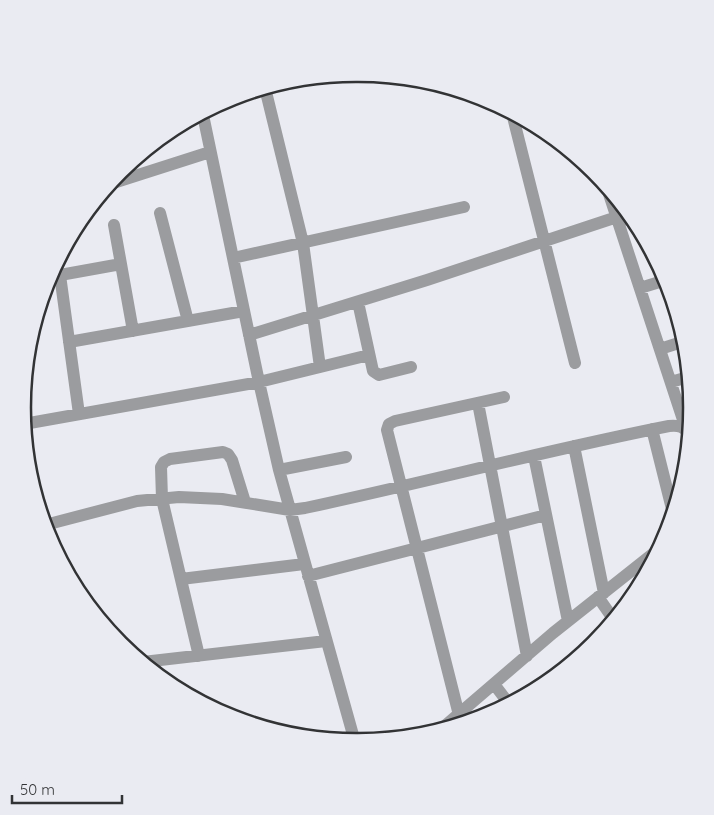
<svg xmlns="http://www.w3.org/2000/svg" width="714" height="815" viewBox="0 0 714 815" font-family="Quicksand,sans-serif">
	<rect width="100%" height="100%" fill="#eaebf2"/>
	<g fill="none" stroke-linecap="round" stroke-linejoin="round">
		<path stroke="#9b9c9f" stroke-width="12" d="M288 81 295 79
			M269 86 266 92 303 243 320 367
			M512 113 575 363
			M203 115 259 382 279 470 355 742
			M110 184 210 152
			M607 188 686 429
			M160 213 188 321
			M618 222 632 217
			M114 225 133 331
			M233 258 464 207
			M60 275 79 414
			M49 277 121 264
			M640 288 666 280
			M358 302 373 371 379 375 411 367
			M249 335 427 280 617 217
			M69 342 244 311
			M660 349 685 341
			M671 382 688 377
			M478 403 527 656
			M24 424 259 382 369 355
			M652 429 673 513
			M574 446 604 593
			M534 456 568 621
			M279 470 346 457
			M45 525 137 501 179 497 222 499 290 510 305 508C427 482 547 450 669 426 678 425 685 426 689 435
			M308 576 546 515
			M181 579 304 564
			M598 597 614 620
			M199 656 162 499 161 467 164 462 170 459 223 452 228 454 232 460 245 502
			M143 662 326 641
			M494 684 509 704
			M459 715 387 430 389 424 395 421 504 397
			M440 730 553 633 659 549"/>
	</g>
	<path d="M0 0H714V815H0ZM356 82H358A325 325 0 0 1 683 407V408A325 325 0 0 1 358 733H356A325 325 0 0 1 31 408V407A325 325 0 0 1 356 82Z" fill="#eaebf2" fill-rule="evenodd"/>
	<path fill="none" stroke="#323335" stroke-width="2.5" d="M356 82H358A325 325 0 0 1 683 407V408A325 325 0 0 1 358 733H356A325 325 0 0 1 31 408V407A325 325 0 0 1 356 82Z"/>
	<path d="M12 795v8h110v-8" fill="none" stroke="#323335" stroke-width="2.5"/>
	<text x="20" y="795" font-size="15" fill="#323335" stroke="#eaebf2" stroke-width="4" paint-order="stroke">50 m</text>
</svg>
